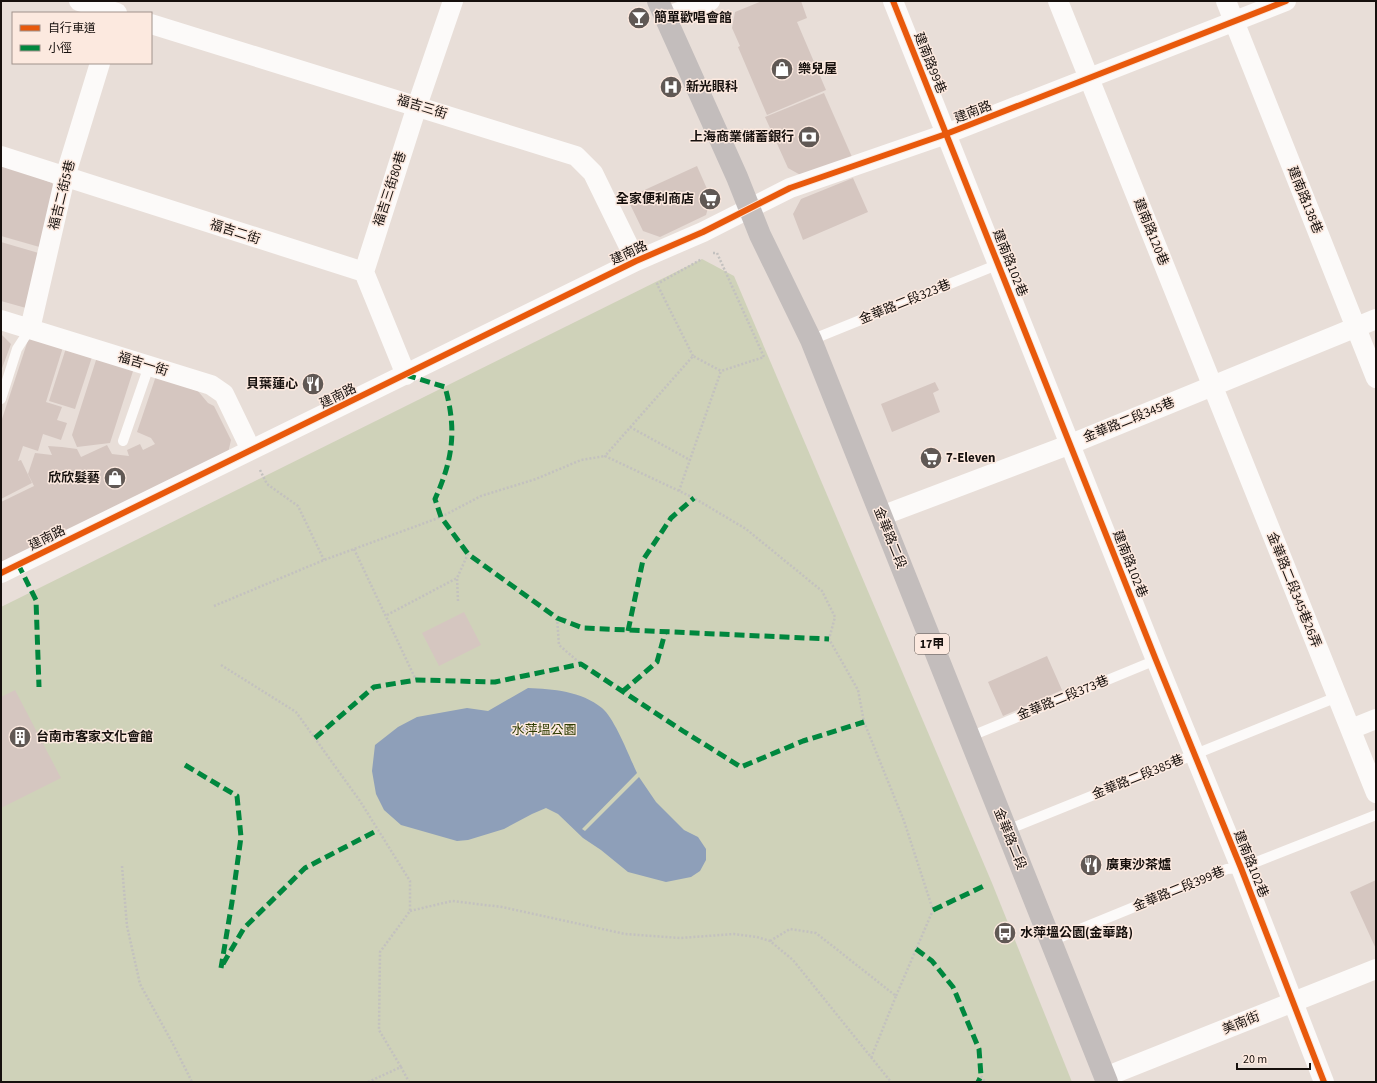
<svg xmlns="http://www.w3.org/2000/svg" width="1377" height="1083" viewBox="0 0 1377 1083" font-family="'Source Sans 3','Noto Sans TC',sans-serif">
	<rect width="100%" height="100%" fill="#e8ded8"/>
	<path fill="#cfd2b9" d="M702 259 734 276 992 883 1072 1082H1V607Z"/>
	<path fill="#8e9fb9" d="M528 688C553 689 581 691 602 708 615 719 629 756 637 773L582 829 585 831 639 777 656 802 684 830 698 837 706 849V860L700 871 691 877 666 882 628 872 601 850 583 838 558 814 546 808 532 814 504 829 468 840 457 841 401 825 384 810 376 794 372 771 375 745 398 727 417 717 467 708 488 711Z"/>
	<path fill="#d5c6c0" d="M762 1H801L807 18 797 22 826 90 767 115 738 47 740 46 732 28 735 12Z
		M824 93 852 157 804 177 788 168 765 117Z
		M1 164 52 183 58 195 43 248 1 236Z
		M697 166 711 198 706 215 660 237 643 231 627 198Z
		M853 178 868 212 803 240 793 214 801 199Z
		M1 242 42 254 26 308 1 301Z
		M1 334 11 344 1 371Z
		M36 335 64 344 46 402 62 407 57 420 67 423 61 440 43 434 38 451 23 446 18 461 21 460 32 483 1 499V422L28 340Z
		M67 345 93 354 75 409 49 401Z
		M97 357 134 368 110 443 77 447 72 435Z
		M156 376 197 390 208 403 214 406 231 440 227 457 1 566V502L34 486 28 474 35 453 52 455 48 446 62 447 77 449 81 457 107 445 112 454 129 456 127 450 140 444 143 450 155 444 151 438 137 432Z
		M935 382 939 390 933 393 940 412 892 432 881 404Z
		M464 612 481 645 439 666 422 633Z
		M1047 656 1062 690 1003 716 988 682Z
		M15 690 61 778 1 808V697Z
		M1376 880V949L1350 892Z"/>
	<g fill="none" stroke-linecap="round" stroke-linejoin="round">
		<path stroke="#c3c1bf" stroke-width="2.5" stroke-dasharray="2 2" stroke-linecap="butt" d="M713 253H717L764 357 721 371
			M693 356 657 284 702 259
			M630 427 690 460
			M260 470 267 484 298 506 324 560
			M679 491 721 371 693 356 605 456 694 498 746 529 822 591 835 617 829 639 858 690 864 722 904 821 933 910 896 996
			M354 549 416 680
			M458 601 457 578 468 554
			M214 606 324 560 441 517 481 496 536 479 581 460 605 456
			M387 615 457 578
			M557 618 559 645 581 664
			M221 665 296 712 360 801 410 881V911L380 952 379 1030 401 1067
			M122 866 127 926 140 984 173 1044 192 1082
			M410 911 452 901 502 907 625 934 680 938 734 934 757 937 770 941 793 960 891 1082
			M770 941 790 929 816 933 896 996 871 1058
			M981 1076 985 1082
			M368 1082 401 1067 409 1082"/>
		<path stroke="#fcfaf9" stroke-width="10" d="M811 340 999 264
			M1 399 17 349 30 329
			M123 441 149 366
			M969 737 1156 660
			M1007 830 1337 697
			M1051 941 1227 869 1241 868 1376 815"/>
		<path stroke="#fcfaf9" stroke-width="20" d="M79 1 117 13
			M893 1 1156 660 1241 868 1324 1082
			M1058 1 1376 793
			M1226 1 1376 378
			M665 17 710 1
			M151 24 576 156 593 173 636 261
			M1 156 364 272 406 375
			M364 272 417 106 453 1
			M1 320 211 385 224 394 251 450
			M30 329 65 177 100 63
			M881 516 1071 444 1376 319
			M1 573 636 261 703 232 790 188 946 134 1286 1
			M1351 729 1376 719
			M1105 1077 1376 969"/>
		<path stroke="#c3bdbc" stroke-width="22" d="M658 1 737 177 760 235 811 340 1107 1082"/>
		<path stroke="#00873e" stroke-width="5" stroke-dasharray="10 5" stroke-linecap="butt" d="M406 375 445 387C457 430 453 459 435 499L441 517 468 554 557 618 583 628 829 639
			M18 564 36 600 39 687
			M628 631 643 560 671 518 694 498
			M622 692 657 662 665 633
			M315 738 374 687 416 680 495 682 581 664 683 731 741 767 803 741 864 722
			M185 765 237 796 241 837 232 902 221 968
			M933 910 984 886
			M916 949 932 961 953 987 979 1049 981 1076 978 1082
			M223 964 244 928 305 868 378 830"/>
		<g stroke="#fce9df" stroke-width="8">
			<path id="cycleway" d="M893 1 1156 660 1241 868 1324 1082
				M1 573 636 261 703 232 790 188 946 134 1286 1"/>
		</g>
		<use href="#cycleway" stroke="#e8590c" stroke-width="6"/>
	</g>
	<defs>
		<g id="bar-disc" transform="scale(1.15)"><circle r="9.5" fill="#605854" stroke="#fce9df"/><path d="M-6-5H6L.8 .8V4.5H3.5V6h-7V4.5H-.8V.8Z" fill="#fff"/></g>
		<g id="shop-disc" transform="scale(1.15)"><circle r="9.5" fill="#605854" stroke="#fce9df"/><path d="M-5-2.5h2.3a2.7 3.5 0 0 1 5.4 0H5L5.5 6h-11ZM-1.5-2.5h3a1.5 2.3 0 0 0-3 0Z" fill="#fff"/></g>
		<g id="hospital-disc" transform="scale(1.15)"><circle r="9.5" fill="#605854" stroke="#fce9df"/><path d="M-5-5h3v3.5h4V-5h3V5h-3V1.5h-4V5h-3Z" fill="#fff"/></g>
		<g id="bank-disc" transform="scale(1.15)"><circle r="9.5" fill="#605854" stroke="#fce9df"/><path d="M-6-4H6V4H-6ZM0-2.3a2.3 2.3 0 1 0 0 4.6a2.3 2.3 0 1 0 0-4.6Z" fill="#fff"/></g>
		<g id="supermarket-disc" transform="scale(1.15)"><circle r="9.5" fill="#605854" stroke="#fce9df"/><path d="M-6-5.5h2.5l.6 2H6L4.5 2H-2.5L-4.4-4H-6ZM-1.5 3.2a1.3 1.3 0 1 0 .1 0ZM3 3.2a1.3 1.3 0 1 0 .1 0Z" fill="#fff"/></g>
		<g id="restaurant-disc" transform="scale(1.15)"><circle r="9.5" fill="#605854" stroke="#fce9df"/><path d="M-5-6h1v4h1v-4h1v4h1v-4h1v5L-1.5 .5V6h-2V.5L-5-1ZM5-6V6H3V1.5H1.5Q1.5-4 5-6Z" fill="#fff"/></g>
		<g id="building-disc" transform="scale(1.15)"><circle r="9.5" fill="#605854" stroke="#fce9df"/><path d="M-4-6H4V6H1V3H-1V6H-4ZM-2.5-4.3h1.7v1.8h-1.7ZM.8-4.3h1.7v1.8H.8ZM-2.5-1h1.7V.8h-1.7ZM.8-1h1.7V.8H.8Z" fill="#fff"/></g>
		<g id="bus-disc" transform="scale(1.15)"><circle r="9.5" fill="#605854" stroke="#fce9df"/><path d="M-5-6H5V4H4V6H2V4H-2V6H-4V4H-5ZM-3.5-4V0h7V-4ZM-3.5 1.2v1.5H-2V1.2ZM2 1.2v1.5H3.5V1.2Z" fill="#fff"/></g>
	</defs>
	<g fill-rule="evenodd">
		<use href="#bar-disc" x="639" y="18"/>
		<use href="#shop-disc" x="782" y="69"/>
		<use href="#hospital-disc" x="671" y="87"/>
		<use href="#bank-disc" x="809" y="137"/>
		<use href="#supermarket-disc" x="710" y="199"/>
		<use href="#restaurant-disc" x="313" y="384"/>
		<use href="#supermarket-disc" x="931" y="458"/>
		<use href="#shop-disc" x="115" y="478"/>
		<use href="#building-disc" x="20" y="737"/>
		<use href="#restaurant-disc" x="1091" y="865"/>
		<use href="#bus-disc" x="1005" y="933"/>
	</g>
	<g text-anchor="middle" dominant-baseline="central" stroke-width="3" stroke-linejoin="round" paint-order="stroke">
		<rect fill="#fce9df" stroke="#5b514c" stroke-width="1" x="915" y="634" width="34" height="20" rx="3"/>
		<g font-size="12" font-weight="bold" fill="#16100d">
			<text x="932" y="644">17甲</text>
		</g>
		<g font-size="13" font-weight="bold" fill="#16100d" stroke="#fce9df" text-anchor="start">
			<text x="654" y="18">簡單歡唱會館</text>
			<text x="798" y="69">樂兒屋</text>
			<text x="686" y="87">新光眼科</text>
			<text x="794" y="137" text-anchor="end">上海商業儲蓄銀行</text>
			<text x="694" y="199" text-anchor="end">全家便利商店</text>
			<text x="298" y="384" text-anchor="end">貝葉蓮心</text>
			<text x="946" y="458">7-Eleven</text>
			<text x="100" y="478" text-anchor="end">欣欣髮藝</text>
			<text x="36" y="737">台南市客家文化會館</text>
			<text x="1106" y="865">廣東沙茶爐</text>
			<text x="1020" y="933">水萍塭公園(金華路)</text>
		</g>
		<g font-size="13" fill="#16100d" stroke="#fce9df">
			<text transform="translate(930 63) rotate(68)">建南路99巷</text>
			<text transform="translate(422 107) rotate(17)">福吉三街</text>
			<text transform="translate(973 112) rotate(-21)">建南路</text>
			<text transform="translate(390 189) rotate(-72)">福吉三街80巷</text>
			<text transform="translate(62 195) rotate(-76)">福吉二街5巷</text>
			<text transform="translate(1305 200) rotate(68)">建南路138巷</text>
			<text transform="translate(235 232) rotate(18)">福吉二街</text>
			<text transform="translate(1151 232) rotate(68)">建南路120巷</text>
			<text transform="translate(629 253) rotate(-25)">建南路</text>
			<text transform="translate(1010 263) rotate(68)">建南路102巷</text>
			<text transform="translate(905 302) rotate(-22)">金華路二段323巷</text>
			<text transform="translate(143 364) rotate(17)">福吉一街</text>
			<text transform="translate(338 396) rotate(-26)">建南路</text>
			<text transform="translate(1129 420) rotate(-22)">金華路二段345巷</text>
			<text transform="translate(47 538) rotate(-26)">建南路</text>
			<text transform="translate(890 538) rotate(68)">金華路二段</text>
			<text transform="translate(1130 564) rotate(68)">建南路102巷</text>
			<text transform="translate(1294 590) rotate(68)">金華路二段345巷26弄</text>
			<text transform="translate(1063 698) rotate(-22)">金華路二段373巷</text>
			<text transform="translate(1138 777) rotate(-22)">金華路二段385巷</text>
			<text transform="translate(1010 839) rotate(68)">金華路二段</text>
			<text transform="translate(1251 864) rotate(68)">建南路102巷</text>
			<text transform="translate(1179 889) rotate(-22)">金華路二段399巷</text>
			<text transform="translate(1241 1023) rotate(-22)">美南街</text>
		</g>
		<g font-size="13" fill="#2e3b01" stroke="#fce9df">
			<text x="544" y="730">水萍塭公園</text>
		</g>
	</g>
	<rect width="1377" height="1083" fill="none" stroke="#16100d" stroke-width="4"/>
	<rect x="12" y="12" width="140" height="52" fill="#fce9df" stroke="#a0928b"/>
	<rect x="20" y="25" width="20" height="6" fill="#e8590c" stroke="#a0928b"/>
	<text x="48" y="32" font-size="12" fill="#16100d">自行車道</text>
	<rect x="20" y="45" width="20" height="6" fill="#00873e" stroke="#a0928b"/>
	<text x="48" y="52" font-size="12" fill="#16100d">小徑</text>
	<path d="M1237 1063v6h73v-6" fill="none" stroke="#16100d" stroke-width="2"/>
	<text x="1243" y="1063" font-size="12" fill="#16100d" stroke="#fce9df" stroke-width="3" paint-order="stroke">20 m</text>
</svg>
